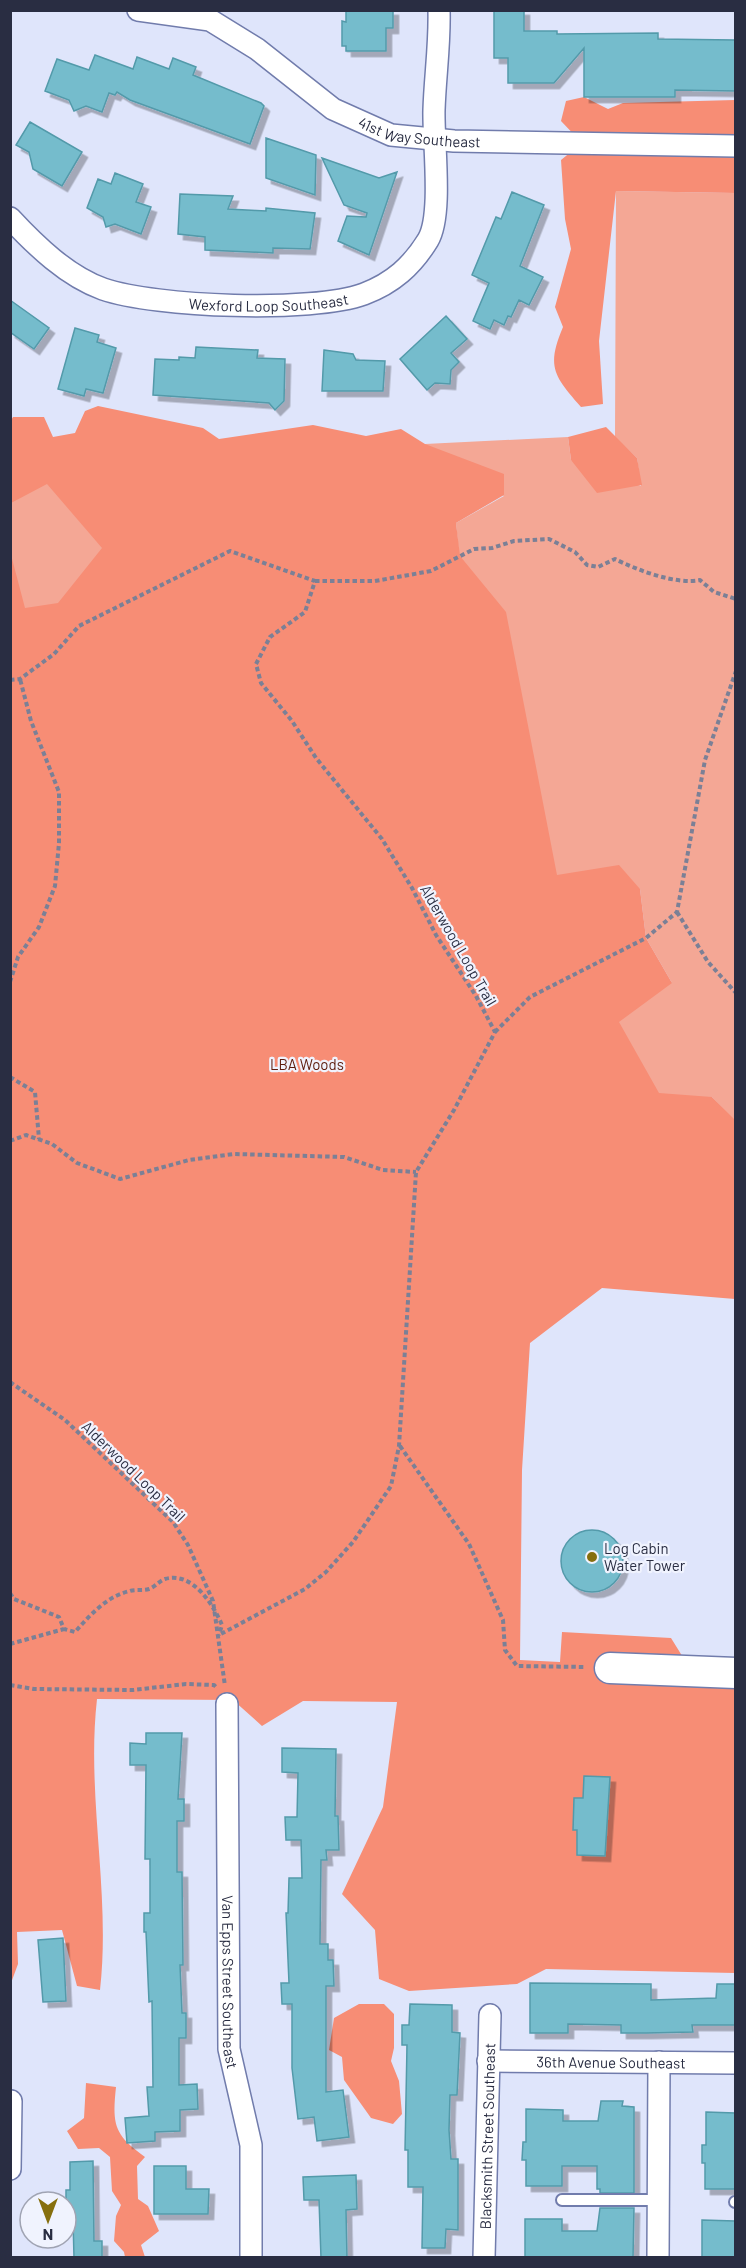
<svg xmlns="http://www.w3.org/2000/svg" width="746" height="2268" viewBox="0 0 746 2268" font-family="Barlow,sans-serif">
	<defs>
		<filter id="shadow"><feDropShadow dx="5.5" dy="5.5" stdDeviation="0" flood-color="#0004"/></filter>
	</defs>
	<rect width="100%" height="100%" fill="#dfe5fb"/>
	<path fill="#f4a795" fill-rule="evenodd" d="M616 191 735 193V1121L712 1097 510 1281 11 1698V442L425 444 568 437 571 460 641 486 637 458 615 437ZM425 445 504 496 456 523 459 554ZM557 876 640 889 646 938 672 983Z"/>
	<path fill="#f78d75" d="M584 97 608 109 623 103 735 100V193L616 191 599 341 603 404 581 407C554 376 546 367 563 327L555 307 571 249 565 219 561 160 582 143 561 121 566 101Z
		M98 406 203 428 219 439 313 425 366 436 401 429 425 444 504 474V495L456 523 460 556 506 612 557 875 619 865 640 889 646 938 672 983 619 1022 659 1093 712 1097 736 1121 735 1299 602 1288 530 1343 522 1470 520 1660 560 1662 562 1632 671 1638 702 1688 735 1687V1973L546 1969 517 1984 409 1991 379 1979 375 1930 342 1894 383 1807 397 1702 303 1701 262 1726 233 1700 97 1699C86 1796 111 1893 100 1990L77 1986 62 1930 17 1932 18 1964 11 1983 10 551 25 608 58 603 102 548 47 484 11 503 10 422 13 417H44L53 437 75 433 85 411Z
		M606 427 637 458 642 485 597 493 571 460 568 437Z
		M359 2004H384L394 2014V2048L391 2061 399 2081 402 2114 393 2124 371 2118 344 2080 342 2057 329 2050 334 2018Z
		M86 2083 116 2087C112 2125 114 2135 145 2157L137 2166 138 2199 148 2206 159 2231 141 2245 145 2257H125L124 2252 114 2241 116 2216 121 2205 112 2191 110 2157 99 2148 78 2149 67 2131 84 2118Z"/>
	<path fill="#75bccc" stroke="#539aaa" stroke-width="1.5" filter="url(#shadow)" d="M346 10H393V28H386V51H346V46H342V21L346 22Z
		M494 10H524V31H557V34L658 33V39L735 40V91L675 90V97H584V48L554 83H508V58H494Z
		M95 55 133 69 137 57 169 69 173 58 196 67 193 75 261 103 264 106 250 144 130 100 117 92 115 95 109 93 102 112 86 106 74 111 69 100 45 91 57 59 89 70Z
		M30 122 82 152 62 186 33 169 29 152 16 145Z
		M266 138 316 155 315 195 266 178Z
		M322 158 379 178 397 172 369 255 338 241 347 216 366 217 367 213 344 205Z
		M115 173 143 184 136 202 151 207 141 234 115 224 106 227 103 217 87 208 98 179 111 184Z
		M512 192 544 205 520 266 543 277 529 305 519 300 511 317 508 316 504 325 494 320 490 329 473 321 489 283 472 275 496 217 501 219Z
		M180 194 233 196 228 209 266 211V208L315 213 310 249 273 248V253L205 250V237L178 234Z
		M10 300 49 328 34 349 10 332Z
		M446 316 467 339 451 353 459 362 451 370 450 384 435 383 427 390 400 359Z
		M75 328 99 335 97 342 116 348 103 393 86 389 84 396 58 389Z
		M196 347 258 350 257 358 285 359 284 401 275 410 269 403 153 395 155 359 179 360V357L195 358Z
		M324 350 353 354 356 360 385 361 383 391H322Z
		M561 1561a31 31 0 1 1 62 0a31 31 0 1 1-62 0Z
		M146 1733H182L178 1799H184V1821H177V1872H182L183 1965H180L182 2013H186V2038H179V2085L197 2084 198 2109 180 2110V2131L155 2132V2141L127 2143 125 2118 149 2116 147 2087H153L152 2001 149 2002 146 1932H144V1913H150V1859H145L146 1765H130V1743L146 1744Z
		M282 1748 336 1749 335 1816H338L339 1850H326L327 1860H321L320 1944H328V1960H333L334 1986H326V2092L343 2090 349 2137 317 2141 314 2117 298 2119 292 2068V2004H282L281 1983H289L286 1913H288L289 1878H302L301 1840H286L285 1817H297L298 1773 282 1772Z
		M584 1776 610 1777 605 1856 577 1855V1830H573L574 1798H583Z
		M63 1938 66 2001 43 2002 38 1940Z
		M530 1983 651 1984V2000L716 1998 717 1984H735V2025H692L693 2032 647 2033H621V2025L568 2024V2033H530Z
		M410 2004 452 2005V2032L460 2033 457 2095H450L449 2130 451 2159H458V2230L446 2229 445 2248H422L423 2187H408V2150H405L407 2045H402V2025H409Z
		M601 2101H623L622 2106 634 2107V2193H600V2189H597V2166H562V2186H526V2160H522L523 2142H526V2109L563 2110V2121H598Z
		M706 2112 735 2113V2189H705V2163H702V2145H706Z
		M93 2161 94 2241H102V2258H74L73 2219H66V2190H70V2162Z
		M154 2166H186V2189H209L208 2214H154Z
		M356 2175 357 2209 346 2210 347 2258H321L319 2200H304L303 2177Z
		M600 2208H634L633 2258H525V2219H562V2231H597Z
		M702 2220 735 2221V2258H702Z"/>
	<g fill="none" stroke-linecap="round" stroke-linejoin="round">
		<g stroke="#717cac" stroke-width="14">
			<path id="lane" d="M562 2200H658
				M735 2202H736"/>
		</g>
		<g stroke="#717cac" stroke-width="24">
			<g id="street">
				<path id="s1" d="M138 10 210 20 257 49 333 109 391 135 454 141 736 146"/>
				<path id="s2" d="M10 218C36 246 67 276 103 289 156 307 312 313 364 294 393 283 412 266 428 240 443 215 433 141 434 110 435 77 440 44 439 10"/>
				<path id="s3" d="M227 1704 229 2049 251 2145V2258"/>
				<path id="s4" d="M488 2061 736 2063"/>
				<path d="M10 2169 11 2101"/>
				<path id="s5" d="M484 2258 490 2015"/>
				<path d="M658 2258 659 2062"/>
			</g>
		</g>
		<g stroke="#717cac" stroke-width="33">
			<path id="secondary" d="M610 1668 736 1673"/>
		</g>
		<path stroke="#7b8096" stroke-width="4" stroke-dasharray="4.5 3" stroke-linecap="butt" d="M315 581H375L431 571 474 549 492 548 514 541 549 539 575 552 587 565 598 567 615 559C637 570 676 585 700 580L714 592 736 599
			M10 680 20 679 54 654 79 626 230 551 315 581 305 612 270 637 256 664 261 683 292 721 316 758 382 839 412 888 436 935 476 996 495 1032 454 1110 416 1172 399 1446 391 1486 353 1542 326 1572 305 1589 219 1635
			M677 912 708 962 736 993
			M10 982 18 957 39 927 55 886 59 843V792L31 721 20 679
			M495 1032 530 997 646 938 677 912 705 760 736 671
			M10 1077 35 1092 39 1139
			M10 1141 26 1135 52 1144 77 1163 120 1179 189 1160 234 1154 344 1157 383 1170 416 1172
			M10 1382 65 1420 173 1522 188 1545 213 1601 225 1686
			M400 1446 469 1544 503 1620 505 1650 517 1666 586 1667
			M10 1593 14 1599 59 1617 64 1629 75 1632C90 1615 107 1596 130 1591 136 1589 143 1591 149 1589 155 1587 159 1581 165 1579 192 1571 213 1604 222 1625L219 1635
			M10 1644 64 1629
			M10 1685 34 1689 133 1690 186 1684 214 1685 217 1688"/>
		<use href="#lane" stroke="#fff" stroke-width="10"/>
		<use href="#street" stroke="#fff" stroke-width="21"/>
		<use href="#secondary" stroke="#fff" stroke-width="30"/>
	</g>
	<circle fill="#866f0e" stroke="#f0f3fe" stroke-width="2" cx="592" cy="1557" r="6"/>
	<g text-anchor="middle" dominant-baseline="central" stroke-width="4.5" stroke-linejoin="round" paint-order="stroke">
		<g font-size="15" fill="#292d42" stroke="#f0f3fe">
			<text stroke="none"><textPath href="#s1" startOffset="316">41st Way Southeast</textPath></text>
			<text stroke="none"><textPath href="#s2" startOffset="285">Wexford Loop Southeast</textPath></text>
			<text transform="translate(459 945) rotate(60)">Alderwood Loop Trail</text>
			<text transform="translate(134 1471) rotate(44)">Alderwood Loop Trail</text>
			<text stroke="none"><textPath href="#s3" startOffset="278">Van Epps Street Southeast</textPath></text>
			<text stroke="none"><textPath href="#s4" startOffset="123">36th Avenue Southeast</textPath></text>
			<text stroke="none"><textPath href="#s5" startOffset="122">Blacksmith Street Southeast</textPath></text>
		</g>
		<g font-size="15" fill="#5d1c0e" stroke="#f0f3fe">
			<text x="307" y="1064">LBA Woods</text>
		</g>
		<g font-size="15" fill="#292d42" stroke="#f0f3fe" text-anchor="start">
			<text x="604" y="1548">Log Cabin<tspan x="604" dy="17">Water Tower</tspan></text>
		</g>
	</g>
	<rect width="746" height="2268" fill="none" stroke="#292d42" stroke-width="24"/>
	<g transform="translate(48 2220) rotate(180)"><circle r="28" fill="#f0f3fe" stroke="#a0a4b3" stroke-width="1.5"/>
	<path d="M0-4.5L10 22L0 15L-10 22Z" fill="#866f0e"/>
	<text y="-9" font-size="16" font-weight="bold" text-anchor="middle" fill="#292d42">N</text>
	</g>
</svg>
